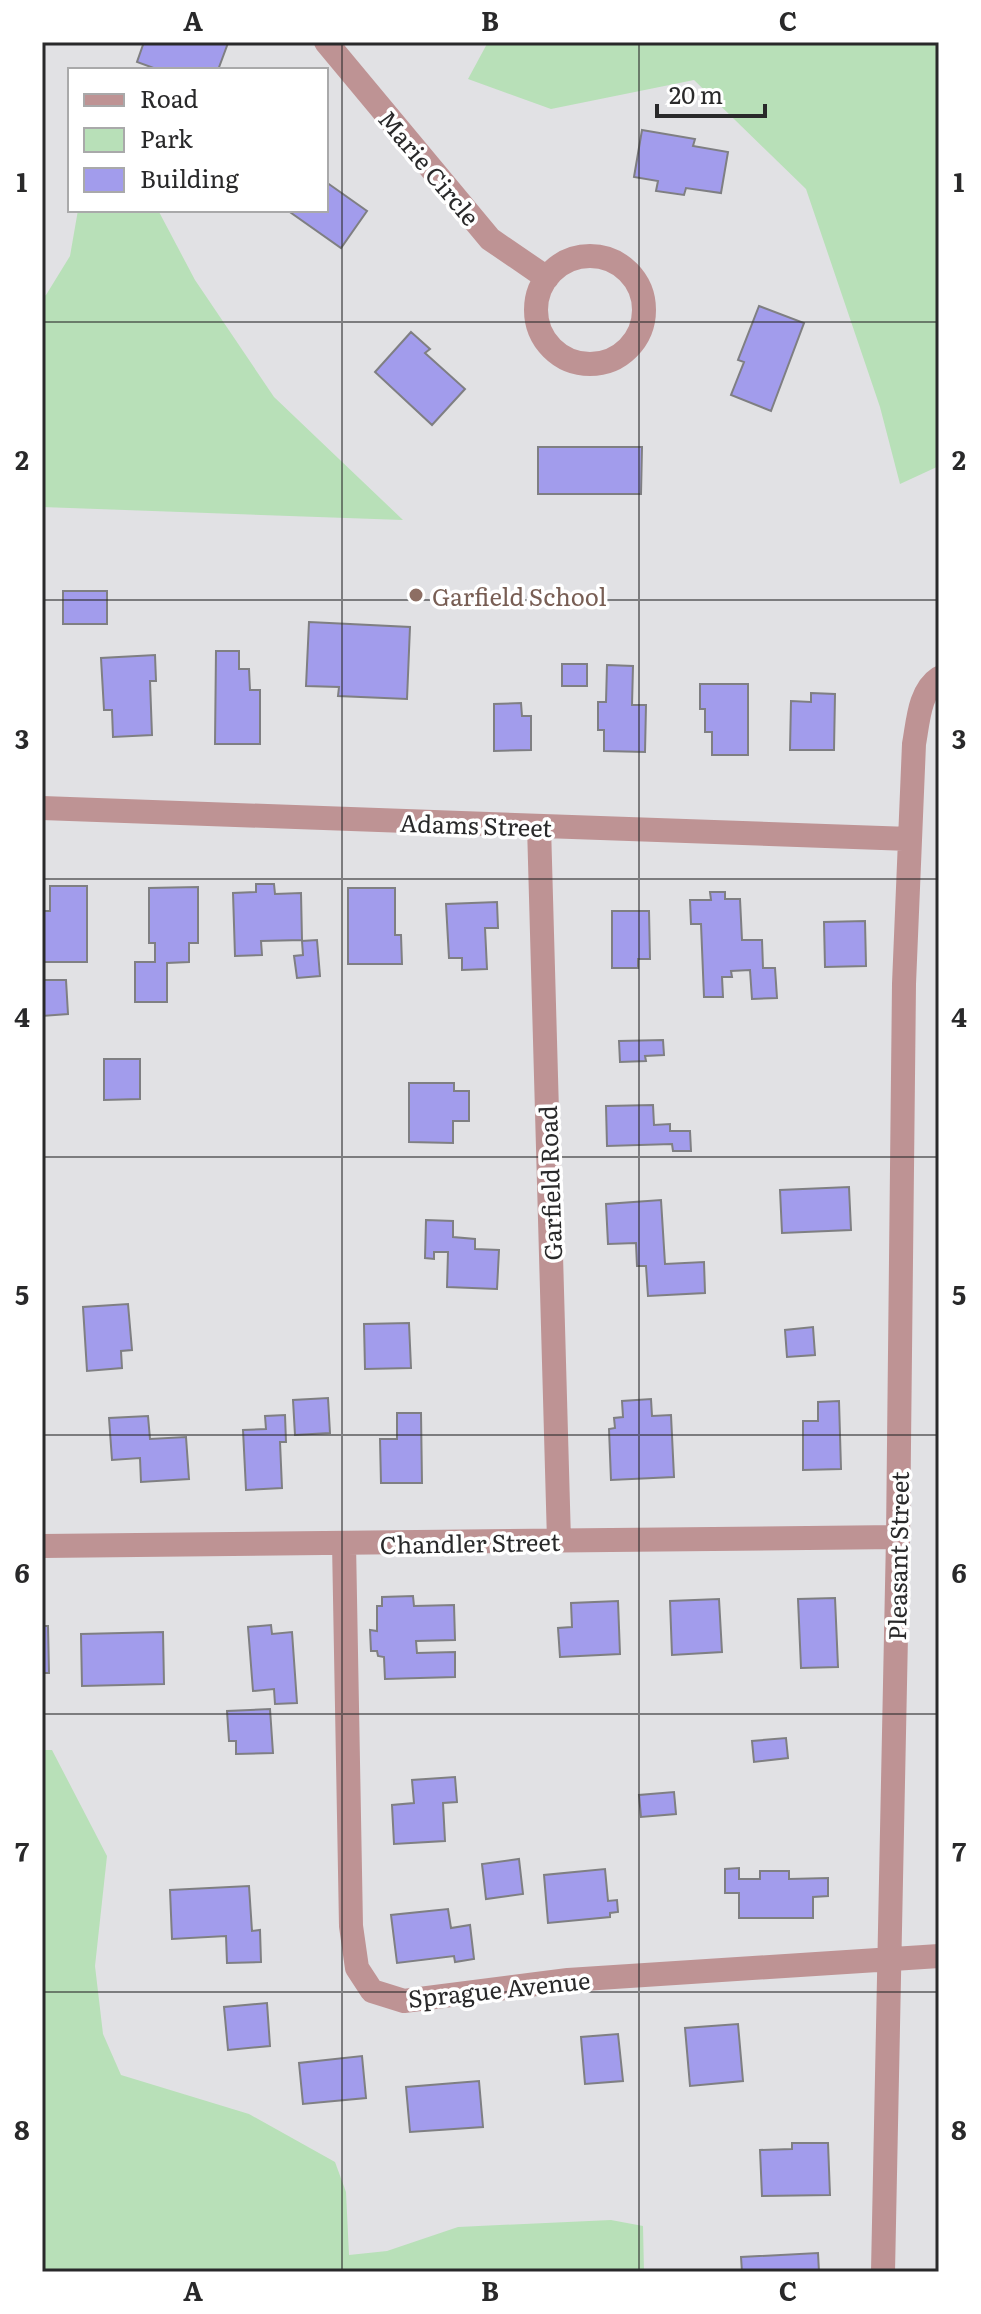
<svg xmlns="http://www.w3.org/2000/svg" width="981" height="2314" viewBox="0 0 981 2314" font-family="Literata,serif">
	<rect width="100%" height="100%" fill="#e1e1e4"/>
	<path fill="#b8e0b8" d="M488 42H939V466L900 484 880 407 806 189 694 80 551 109 468 79Z
		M78 210H158L195 280 274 397 403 520 42 507V297L46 295 70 256Z
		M42 1750H52L107 1856 95 1966 103 2034 121 2075 249 2114 335 2162 346 2192 349 2255 387 2251 458 2227 611 2220 643 2226 644 2272H42Z"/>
	<path fill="#a29cec" stroke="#7f7f82" stroke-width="2" d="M144 42H226L228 43 218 70H159L137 62Z
		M642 130 695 139 693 146 728 152 721 193 686 188 684 195 656 191 658 181 634 177Z
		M326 182 367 211 341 248 287 210H326Z
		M759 306 804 323 771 411 731 395 744 362 738 360Z
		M411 332 430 349 425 353 465 389 432 425 375 372Z
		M538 447H642L641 494H538Z
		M63 591H107V624H63Z
		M309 622 410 627 407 699 338 696 339 687 306 686Z
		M216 651H239V669H249L250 690H260V744H215Z
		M155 655 156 681H150L152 735 113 737 112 710H104L101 658Z
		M562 664H587V686H562Z
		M607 665 633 666 632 705H646L645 752 604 751V730H598V702H606Z
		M700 684H748V755H712V732H705V709H700Z
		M811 693 835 694 834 750H790L791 701 811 702Z
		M521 703 522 716H531V750L494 751V704Z
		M256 884H274L275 894 301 893 302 940 261 941 262 955 235 956 233 893 256 892Z
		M50 886H87V962H42V911H50Z
		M198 887V943H189V962L167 963V1002H135V962H155V943H149V888Z
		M348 888H395V935H401L402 964H348Z
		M710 892H725V899H740L742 940H762L763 968H775L777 998 752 999 750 970 731 971 732 977H722L723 997H704L701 924H691L690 900H711Z
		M497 902 498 928H485L487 969 462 970V958H449L446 904Z
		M612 911H649L650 959H638V968H612Z
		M865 921 866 966 825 967 824 922Z
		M317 940 320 976 297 978 294 956 303 955 302 941Z
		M42 980H66L68 1014 42 1016Z
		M663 1040 664 1055 645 1056 646 1061 620 1062 619 1041Z
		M104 1059H140V1099L104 1100Z
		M409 1083H454V1091H469V1121H453V1143L409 1142Z
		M653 1105 654 1125 670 1124V1131H690L691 1151H673L672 1144 607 1146 606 1106Z
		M849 1187 851 1230 782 1233 780 1190Z
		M661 1200 665 1264 704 1262 705 1293 648 1296 646 1266H637L636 1243 608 1244 606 1204Z
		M426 1220 453 1221V1237L475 1239V1249L499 1250 497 1289 447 1287 448 1252H434V1259L425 1258Z
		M128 1304 132 1350 121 1351 122 1368 87 1371 83 1307Z
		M409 1323 411 1368 365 1369 364 1324Z
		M813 1327 815 1355 787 1357 785 1330Z
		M328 1398 330 1433 295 1435 293 1400Z
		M651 1399 652 1416 671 1415 674 1477 611 1480 609 1429 615 1428 614 1418 623 1417 622 1401Z
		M839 1401 841 1469 803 1470V1421H818V1402Z
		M397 1413H421L422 1483H381L380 1439H397Z
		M285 1415 286 1442H280L282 1488 246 1490 243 1430 266 1429 265 1416Z
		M148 1416 150 1439 186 1437 189 1479 141 1482 140 1458 112 1460 109 1418Z
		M413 1596 414 1606 454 1605 455 1640 416 1641 417 1653 455 1652V1677L385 1679 384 1657 378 1656 377 1651H371L370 1630 377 1631V1606H382V1597Z
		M835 1598 838 1667 801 1668 798 1599Z
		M719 1599 722 1652 672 1655 670 1601Z
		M618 1601 620 1654 560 1657 558 1628 572 1627 571 1603Z
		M271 1625 272 1634 292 1632 297 1703 275 1704 274 1689 253 1691 248 1627Z
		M42 1626H48L49 1673H42Z
		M163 1632 164 1684 82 1686 81 1634Z
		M270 1709 273 1753 236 1754V1741H229L227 1711Z
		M786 1738 788 1758 754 1762 752 1741Z
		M455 1777 457 1802 443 1803 445 1841 394 1844 392 1805 414 1803 412 1780Z
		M674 1792 676 1814 641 1817 639 1795Z
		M519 1859 523 1894 486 1899 482 1864Z
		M739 1868V1879H760V1871H789V1879L828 1878V1896L813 1897V1918H739V1893H725V1869Z
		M605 1869 608 1901 617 1900 618 1912 610 1913V1917L548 1923 544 1875Z
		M249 1886 252 1931 260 1930 261 1962 227 1963 226 1936 172 1939 170 1890Z
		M448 1909 451 1928 470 1925 474 1959 455 1962 454 1956 397 1963 391 1915Z
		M267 2003 270 2046 228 2050 224 2007Z
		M738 2024 743 2081 690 2086 685 2028Z
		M618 2034 623 2081 585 2084 581 2037Z
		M362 2056 366 2098 303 2104 299 2063Z
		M479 2081 483 2127 410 2132 406 2087Z
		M792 2143H828L830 2195 762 2196 760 2150 792 2149Z
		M818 2253 819 2272H742L741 2257Z"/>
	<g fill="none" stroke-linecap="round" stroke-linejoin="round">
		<path stroke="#be9394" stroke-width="24" d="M326 42 490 239 547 278
			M536 310a54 54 0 1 1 108 0a54 54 0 1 1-108 0Z
			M42 808 910 839
			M539 826 559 1541
			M344 1543 351 1926 357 1968 372 1991 404 2001 568 1980 939 1956
			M42 1546 898 1537
			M883 2272 898 1537 904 984 914 744C918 723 919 691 939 678"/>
	</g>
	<path fill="none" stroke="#29292a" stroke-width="2" stroke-opacity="0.55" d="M342 42V2272M639 42V2272M42 322H939M42 600H939M42 879H939M42 1157H939M42 1435H939M42 1714H939M42 1992H939"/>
	<circle fill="#8d6e63" stroke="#fff" stroke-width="3" cx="416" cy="595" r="8"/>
	<g text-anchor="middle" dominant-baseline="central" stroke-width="7" stroke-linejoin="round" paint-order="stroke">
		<g font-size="24" fill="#29292a" stroke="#fff">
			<text transform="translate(430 167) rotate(50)">Marie Circle</text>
			<text transform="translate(476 824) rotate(2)">Adams Street</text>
			<text transform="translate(549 1183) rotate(-92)">Garfield Road</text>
			<text transform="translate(470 1542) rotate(-1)">Chandler Street</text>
			<text transform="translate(897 1556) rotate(-89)">Pleasant Street</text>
			<text transform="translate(499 1988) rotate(-6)">Sprague Avenue</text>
		</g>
		<g font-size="24" fill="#785e54" stroke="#fff" text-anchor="start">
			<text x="432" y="595">Garfield School</text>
		</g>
	</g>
	<rect width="981" height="2314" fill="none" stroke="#ffffff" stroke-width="88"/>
	<rect x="68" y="68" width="260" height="144" fill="#ffffff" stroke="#a9a9aa" stroke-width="2"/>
	<rect x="84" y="94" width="40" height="12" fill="#be9394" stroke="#a9a9aa" stroke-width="2"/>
	<text x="140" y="108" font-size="24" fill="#29292a">Road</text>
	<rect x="84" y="128" width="40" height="24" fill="#b8e0b8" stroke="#a9a9aa" stroke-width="2"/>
	<text x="140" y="148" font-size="24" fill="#29292a">Park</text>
	<rect x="84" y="168" width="40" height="24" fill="#a29cec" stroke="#a9a9aa" stroke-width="2"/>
	<text x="140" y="188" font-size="24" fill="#29292a">Building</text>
	<path d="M657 104v12h108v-12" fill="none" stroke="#29292a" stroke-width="4"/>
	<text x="669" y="104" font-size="24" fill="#29292a" stroke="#ffffff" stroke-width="6" paint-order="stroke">20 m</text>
	<rect x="44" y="44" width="893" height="2226" fill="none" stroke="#29292a" stroke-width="3"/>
	<g font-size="26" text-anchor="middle" font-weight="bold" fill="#29292a">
		<text x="193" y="31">A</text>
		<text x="490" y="31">B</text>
		<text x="788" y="31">C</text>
		<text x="22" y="192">1</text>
		<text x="959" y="192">1</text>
		<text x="22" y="470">2</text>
		<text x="959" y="470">2</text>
		<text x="22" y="749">3</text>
		<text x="959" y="749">3</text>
		<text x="22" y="1027">4</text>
		<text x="959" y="1027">4</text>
		<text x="22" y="1305">5</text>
		<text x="959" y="1305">5</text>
		<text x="22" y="1583">6</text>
		<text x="959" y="1583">6</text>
		<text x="22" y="1862">7</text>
		<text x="959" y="1862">7</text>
		<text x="22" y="2140">8</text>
		<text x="959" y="2140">8</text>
		<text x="193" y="2301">A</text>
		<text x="490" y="2301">B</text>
		<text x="788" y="2301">C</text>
	</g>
</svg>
